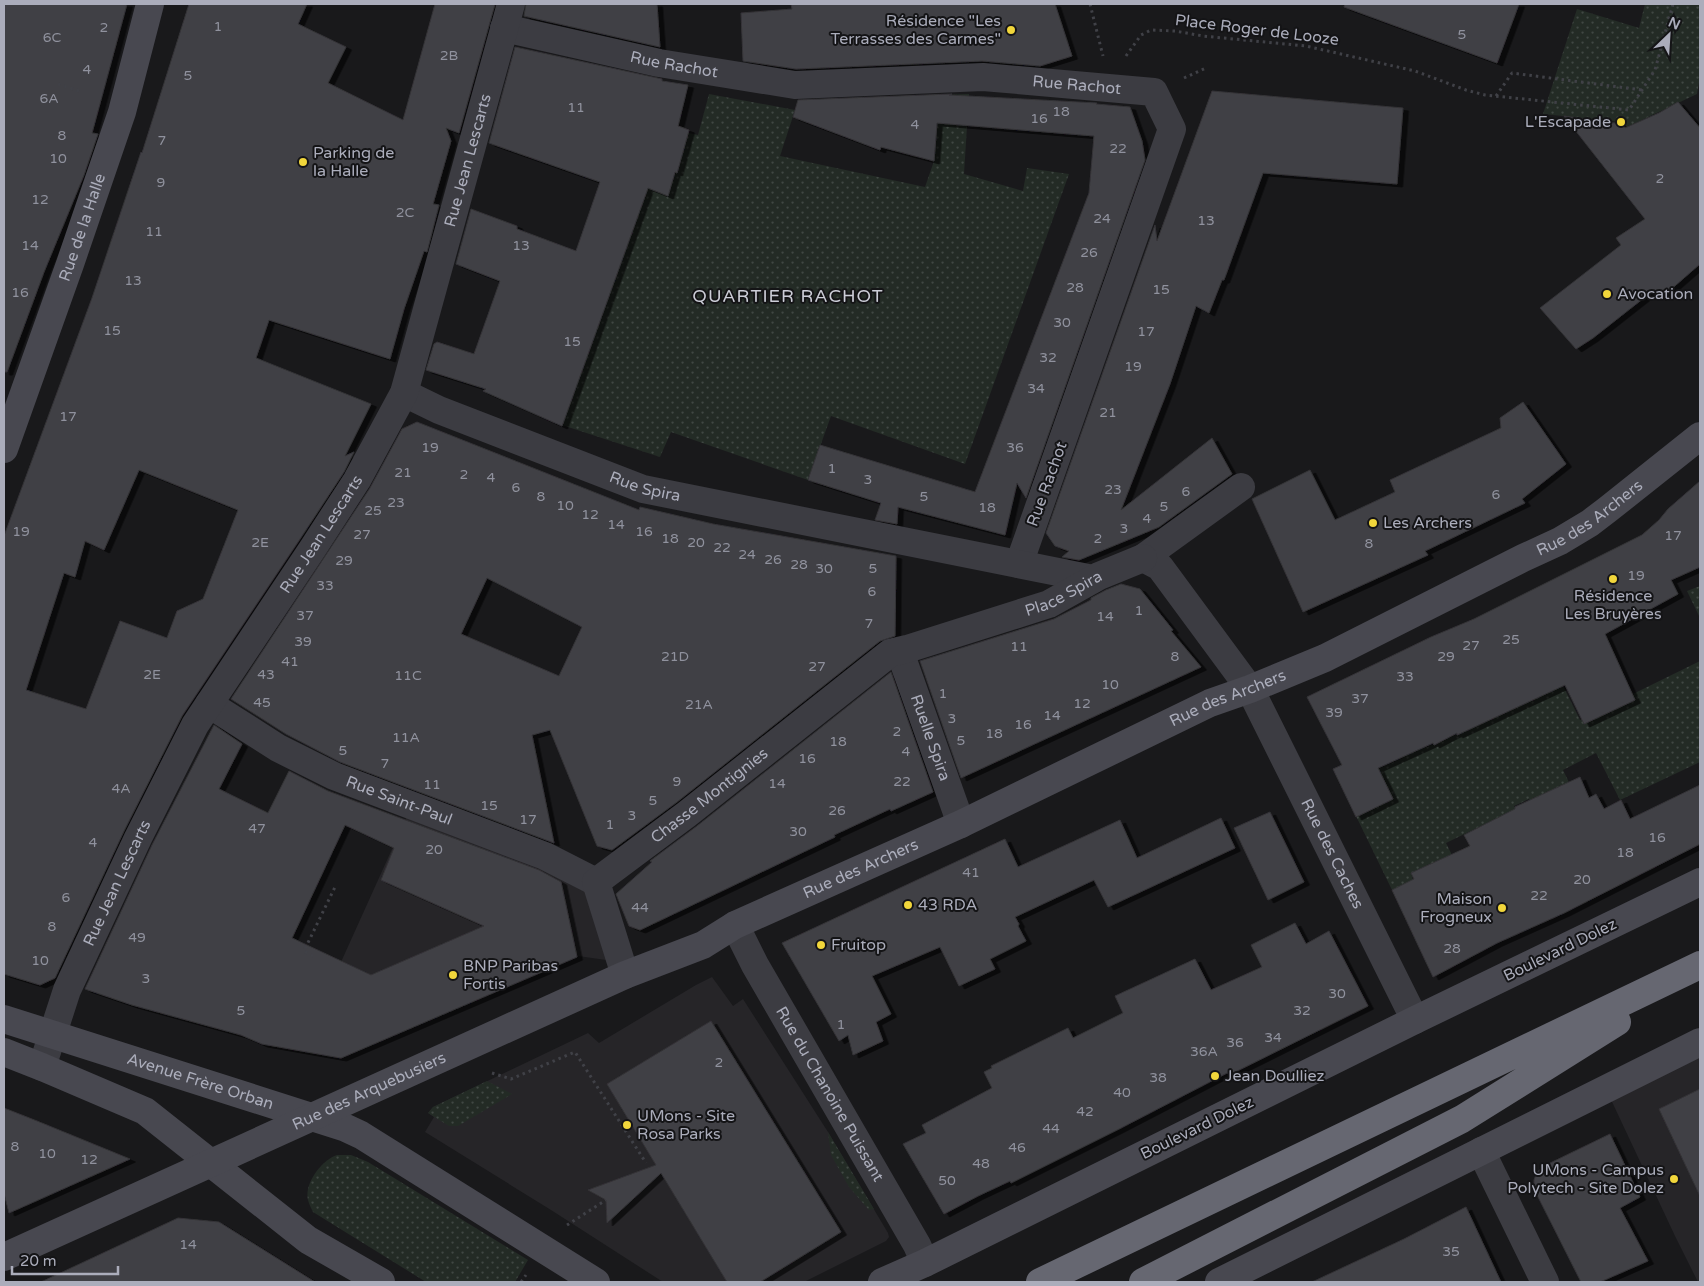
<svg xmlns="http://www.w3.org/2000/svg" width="1704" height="1286" viewBox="0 0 1704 1286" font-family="'Varela Round',sans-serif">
	<defs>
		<pattern id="grass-dots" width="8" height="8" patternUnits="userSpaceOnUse" patternTransform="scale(1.25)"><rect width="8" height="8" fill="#232b25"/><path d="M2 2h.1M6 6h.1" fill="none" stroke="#404743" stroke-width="1.8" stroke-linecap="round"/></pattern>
		<filter id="shadow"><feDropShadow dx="5.5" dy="3" stdDeviation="0" flood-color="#0009"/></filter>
	</defs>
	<rect width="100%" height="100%" fill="#19191b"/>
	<path fill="#262528" d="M411 807 596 882 620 962 578 956 342 1058 273 1043 341 962Z
		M712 977 733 1006 743 999 828 1132 888 1233 889 1237 886 1241 804 1282H663L551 1210 425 1132 434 1117 428 1113 433 1107 588 1033 599 1043 696 985Z
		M1700 1042V1282H1698L1675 1236 1606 1089Z"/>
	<path fill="url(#grass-dots)" d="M1645 4H1700V77L1697 94 1625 128 1621 122 1543 114 1577 9 1639 28Z
		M709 94 795 110 780 156 925 187 934 161 940 95 969 94 964 174 1023 191 1027 168 1069 174 965 464 831 416 808 480 671 432 660 457 562 425 648 188 668 195 688 133 698 135Z
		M1700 586V618L1687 591Z
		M1700 661V762L1620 800 1596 753 1563 770 1583 811 1545 829 1529 799 1514 806 1516 809 1446 843 1452 855 1411 873 1413 880 1392 890 1356 816 1378 769 1403 758 1394 739 1414 718 1427 747 1467 730 1563 686 1580 720Z
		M487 1081 512 1094 458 1126H449L428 1113 433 1107Z
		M828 1132 874 1209 869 1210 849 1187 831 1155Z
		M337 1155H351L368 1162 528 1260 515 1282H426L313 1212C311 1208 309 1204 308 1200 304 1183 322 1160 337 1155Z"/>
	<path fill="#414145" stroke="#343337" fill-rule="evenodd" filter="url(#shadow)" d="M4 4H127L92 133 98 134 84 175 44 272 7 372H4Z
		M189 4H307L298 24 346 47 328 83 403 120 435 4H495L459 133 446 128 451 141 433 204 439 205 427 252 424 251 404 309 390 359 269 320 256 358 371 404 345 456 354 452 344 472 300 539 182 716 124 831 55 978 40 985 4 974V536L92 298 141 152 142 153ZM139 470 238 510 203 599 177 611 167 638 120 621 86 709 26 690 64 573 75 577 85 541 104 550Z
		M526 4H657L660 47 524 16Z
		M791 4H1055L1072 56 1040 66 982 61 796 69 743 61 741 13 792 9Z
		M1345 4H1519L1497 63 1344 7Z
		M515 47 662 79V81L688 85 678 126 689 130 677 173 675 172 668 196 648 188 562 426 483 391 486 389 426 370 434 344 437 342 474 354 500 281 456 264 471 209 517 226V229L576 251 600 182 489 143Z
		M1212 91 1403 108 1397 184 1263 173 1224 280H1222L1209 313 1196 306 1170 384 1121 510 1212 438 1232 474 1159 527 1079 560 1062 557 1069 551 1055 546 1046 533 1155 225 1157 241Z
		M952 94 949 95 1097 103 1096 104 1130 107 1142 141 1145 160 1026 498 1017 483 1005 535 898 507 897 524 875 520 881 503 808 480 820 445 975 492 1089 193 1094 136 937 123 934 161 881 147 880 150 793 117 798 100Z
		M1678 102 1700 128V264L1661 298 1654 290 1593 338 1576 349 1540 308 1621 245 1616 238 1645 219 1564 116 1622 124 1625 128 1659 113Z
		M1523 402 1566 464 1522 499 1525 503 1425 551 1428 555 1303 612 1252 499 1310 470 1335 520 1395 492 1390 480 1501 428 1500 418Z
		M417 422 639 510 640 507 713 524 896 556 895 636 880 641 677 802 612 850 597 846 550 730 532 735 554 843 340 762 286 734 231 699 370 488 402 429ZM487 578 582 627 559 676 461 634Z
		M1700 481V567L1671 580 1678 594 1605 634 1635 700 1584 724 1565 685 1457 735V733L1434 745 1433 743 1378 768 1393 799 1356 817 1333 769 1342 765 1307 697 1431 637 1474 619 1642 535 1659 520 1668 509Z
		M1121 584 1140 589 1173 630 1171 631 1201 667 961 778 920 661 1054 619 1091 600V598L1106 590Z
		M891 672 933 792 891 811 890 809 834 835 835 837 640 930 629 926 616 894 652 862 650 861 697 826Z
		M214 725 242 744 219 789 268 813 289 771 328 791 539 870 561 882 577 957 341 1058 262 1044 241 1035 132 1005 85 989 152 845ZM345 825 394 848 381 880 484 926 371 975 292 938Z
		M1580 777 1589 798 1596 794 1604 809 1621 800 1630 819 1700 785V844L1564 913 1497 943 1433 977 1392 890 1414 879 1411 873 1470 846 1464 835 1515 809V807Z
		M1270 812 1304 882 1268 900 1234 828Z
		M1221 818 1235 848 1108 907 1094 880 1015 917 1019 924 1018 926 1026 941 990 959 995 969 959 986 940 947 872 976 891 1014 876 1022 883 1041 853 1055 848 1035 839 1041 782 943 1005 839 1018 867 1120 820 1137 858Z
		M1295 923 1306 944 1329 931 1368 1006 1229 1075 1227 1073 1119 1129 1011 1183 1010 1181 978 1196 944 1214 903 1144 926 1133 922 1125 992 1088 984 1072 992 1068 991 1066 1068 1028 1073 1038 1123 1013 1115 996 1195 959 1211 990 1262 967 1251 945Z
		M711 1021 841 1232 760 1282H727L661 1173 607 1223 606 1200 588 1190 656 1165 607 1084Z
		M1700 1089V1196L1659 1109Z
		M4 1108 37 1121 130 1159 9 1213 4 1193Z
		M1610 1134 1640 1197 1620 1208 1648 1261 1600 1282H1581L1534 1189V1180L1537 1172 1546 1165Z
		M1466 1207 1501 1282H1312L1404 1239Z
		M178 1218 219 1222 315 1282H41Z"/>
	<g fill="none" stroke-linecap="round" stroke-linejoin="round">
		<path stroke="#404147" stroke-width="3" stroke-dasharray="2.5 4" stroke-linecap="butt" d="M1090 4 1103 56
			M1126 56 1141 35 1151 30 1175 31 1203 36 1306 46 1415 71 1466 90 1485 95 1629 110 1655 70 1673 4
			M1184 78 1206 68
			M58 84 82 92
			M1496 96 1512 73 1642 90
			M313 956 304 951 335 887
			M492 1073 511 1079 575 1052 646 1163
			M567 1225 606 1200
			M521 1282 526 1275"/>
		<g stroke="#3c3c42" stroke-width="28">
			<path id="s1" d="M504 28 659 63 795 85 983 77 1154 92 1172 129 1019 564"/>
			<path id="s2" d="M404 393 439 410 643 489 1093 579"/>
			<path id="s3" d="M1241 487 1143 558 1160 567 1250 689 1415 1020"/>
			<path id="s4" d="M900 652 961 824"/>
			<path id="s5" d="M209 704 278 748 334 776 545 856 596 882"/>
			<path id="s6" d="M735 925 755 965 917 1245 925 1263"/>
			<path id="s7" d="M625 975 596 882 687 814 890 653 907 649 1049 604 1099 576 1143 558"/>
			<path id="s8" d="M42 1067 67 990 138 838 195 725 313 548 357 480 404 393 511 4"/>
			<path d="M1481 1151 1545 1282"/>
		</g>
		<g stroke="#484850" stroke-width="28">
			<path id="s9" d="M4 449 70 264 122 112 150 4"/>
			<path id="s10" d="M4 1019 346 1128 361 1135 596 1282"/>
			<path d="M4 1052 42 1067 145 1111 308 1240 381 1282"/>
			<path id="s11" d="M4 1257 625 975 703 945 735 925 961 824 1210 703 1250 689 1325 658 1523 558 1560 541 1590 523 1607 510 1700 436"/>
			<path d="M882 1282 925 1263 1415 1020 1700 882"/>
			<path d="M1219 1282 1700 1042"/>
		</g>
		<path stroke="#666771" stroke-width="28" d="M1040 1282 1700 965
			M1143 1282 1462 1119 1617 1022"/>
	</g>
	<g fill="#f1d63b" stroke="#141416" stroke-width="2">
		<circle cx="1011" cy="30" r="5"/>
		<circle cx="1621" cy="122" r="5"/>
		<circle cx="303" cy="162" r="5"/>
		<circle cx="1607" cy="294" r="5"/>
		<circle cx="1373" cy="523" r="5"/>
		<circle cx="1613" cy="579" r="5"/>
		<circle cx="908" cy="905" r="5"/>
		<circle cx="1502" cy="908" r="5"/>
		<circle cx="821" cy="945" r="5"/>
		<circle cx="453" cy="975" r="5"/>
		<circle cx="1215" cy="1076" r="5"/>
		<circle cx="627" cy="1125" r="5"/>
		<circle cx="1674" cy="1179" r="5"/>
	</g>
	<g text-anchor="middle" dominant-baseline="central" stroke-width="4" stroke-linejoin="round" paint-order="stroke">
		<g font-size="14" fill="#90929e">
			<text x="218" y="26">1</text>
			<text x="104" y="27">2</text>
			<text x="1462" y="34">5</text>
			<text x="52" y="37">6C</text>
			<text x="449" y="55">2B</text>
			<text x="87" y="69">4</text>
			<text x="188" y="75">5</text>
			<text x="49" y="98">6A</text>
			<text x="576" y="107">11</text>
			<text x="1061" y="111">18</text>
			<text x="1039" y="118">16</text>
			<text x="915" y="124">4</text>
			<text x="62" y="135">8</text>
			<text x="162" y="140">7</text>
			<text x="1118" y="148">22</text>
			<text x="58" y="158">10</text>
			<text x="1660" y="178">2</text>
			<text x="161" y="182">9</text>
			<text x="40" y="199">12</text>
			<text x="405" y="212">2C</text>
			<text x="1102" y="218">24</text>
			<text x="1206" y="220">13</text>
			<text x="154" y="231">11</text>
			<text x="30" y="245">14</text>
			<text x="521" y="245">13</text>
			<text x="1089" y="252">26</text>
			<text x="133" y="280">13</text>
			<text x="1075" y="287">28</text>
			<text x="1161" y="289">15</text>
			<text x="20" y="292">16</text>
			<text x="1062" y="322">30</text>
			<text x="112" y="330">15</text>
			<text x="1146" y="331">17</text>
			<text x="572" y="341">15</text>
			<text x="1048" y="357">32</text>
			<text x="1133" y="366">19</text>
			<text x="1036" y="388">34</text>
			<text x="1108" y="412">21</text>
			<text x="68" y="416">17</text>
			<text x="430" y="447">19</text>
			<text x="1015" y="447">36</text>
			<text x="832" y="468">1</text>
			<text x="403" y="472">21</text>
			<text x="464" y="474">2</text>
			<text x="491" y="477">4</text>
			<text x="868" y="479">3</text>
			<text x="516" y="487">6</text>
			<text x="1113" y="489">23</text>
			<text x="1186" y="491">6</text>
			<text x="1496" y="494">6</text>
			<text x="541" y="496">8</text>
			<text x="924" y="496">5</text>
			<text x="396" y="502">23</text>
			<text x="565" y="505">10</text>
			<text x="1164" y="506">5</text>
			<text x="987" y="507">18</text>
			<text x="373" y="510">25</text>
			<text x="590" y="514">12</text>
			<text x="1147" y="518">4</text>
			<text x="616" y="524">14</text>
			<text x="1124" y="528">3</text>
			<text x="21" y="531">19</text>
			<text x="644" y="531">16</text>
			<text x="362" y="534">27</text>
			<text x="1673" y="535">17</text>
			<text x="670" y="538">18</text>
			<text x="1098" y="538">2</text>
			<text x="260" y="542">2E</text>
			<text x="696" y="542">20</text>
			<text x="1369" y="543">8</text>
			<text x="722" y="547">22</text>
			<text x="747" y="554">24</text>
			<text x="773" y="559">26</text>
			<text x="344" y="560">29</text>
			<text x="799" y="564">28</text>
			<text x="824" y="568">30</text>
			<text x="873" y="568">5</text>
			<text x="1636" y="575">19</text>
			<text x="325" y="585">33</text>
			<text x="872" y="591">6</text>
			<text x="1139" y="610">1</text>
			<text x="305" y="615">37</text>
			<text x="1105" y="616">14</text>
			<text x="869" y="623">7</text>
			<text x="1511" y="639">25</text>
			<text x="303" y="641">39</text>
			<text x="1471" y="645">27</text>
			<text x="1019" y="646">11</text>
			<text x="675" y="656">21D</text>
			<text x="1175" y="656">8</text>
			<text x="1446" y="656">29</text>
			<text x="290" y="661">41</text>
			<text x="817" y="666">27</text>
			<text x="152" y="674">2E</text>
			<text x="266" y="674">43</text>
			<text x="408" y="675">11C</text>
			<text x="1405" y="676">33</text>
			<text x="1110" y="684">10</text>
			<text x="943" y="693">1</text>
			<text x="1360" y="698">37</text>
			<text x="262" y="702">45</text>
			<text x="1082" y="703">12</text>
			<text x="699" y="704">21A</text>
			<text x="1334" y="712">39</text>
			<text x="1052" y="715">14</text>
			<text x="952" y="718">3</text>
			<text x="1023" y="724">16</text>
			<text x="897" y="731">2</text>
			<text x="994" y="733">18</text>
			<text x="406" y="737">11A</text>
			<text x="961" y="740">5</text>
			<text x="838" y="741">18</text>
			<text x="343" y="750">5</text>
			<text x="906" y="751">4</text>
			<text x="807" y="758">16</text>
			<text x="385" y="763">7</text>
			<text x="677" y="781">9</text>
			<text x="902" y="781">22</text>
			<text x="777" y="783">14</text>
			<text x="432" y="784">11</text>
			<text x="121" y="788">4A</text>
			<text x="653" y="800">5</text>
			<text x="489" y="805">15</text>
			<text x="837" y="810">26</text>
			<text x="632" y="815">3</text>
			<text x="528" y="819">17</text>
			<text x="610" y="824">1</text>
			<text x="257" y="828">47</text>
			<text x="798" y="831">30</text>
			<text x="1657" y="837">16</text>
			<text x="93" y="842">4</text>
			<text x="434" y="849">20</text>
			<text x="1625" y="852">18</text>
			<text x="971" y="872">41</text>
			<text x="1582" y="879">20</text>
			<text x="1539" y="895">22</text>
			<text x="66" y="897">6</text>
			<text x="640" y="907">44</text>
			<text x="52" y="926">8</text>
			<text x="137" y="937">49</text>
			<text x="1452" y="948">28</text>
			<text x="40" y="960">10</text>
			<text x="146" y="978">3</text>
			<text x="1337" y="993">30</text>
			<text x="241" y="1010">5</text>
			<text x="1302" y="1010">32</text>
			<text x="841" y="1024">1</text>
			<text x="1273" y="1037">34</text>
			<text x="1235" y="1042">36</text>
			<text x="1204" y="1051">36A</text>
			<text x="719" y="1062">2</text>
			<text x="1158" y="1077">38</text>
			<text x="1122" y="1092">40</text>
			<text x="1085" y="1111">42</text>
			<text x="1051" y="1128">44</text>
			<text x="15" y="1146">8</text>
			<text x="1017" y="1147">46</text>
			<text x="47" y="1153">10</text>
			<text x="89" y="1159">12</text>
			<text x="981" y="1163">48</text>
			<text x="947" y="1180">50</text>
			<text x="188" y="1244">14</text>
			<text x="1451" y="1251">35</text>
		</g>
		<g font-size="16" fill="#abadbb" stroke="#141416" text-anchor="start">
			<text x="1001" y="21" text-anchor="end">Résidence "Les<tspan x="1001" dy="18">Terrasses des Carmes"</tspan></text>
			<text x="1611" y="122" text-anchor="end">L'Escapade</text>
			<text x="313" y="153">Parking de<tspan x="313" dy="18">la Halle</tspan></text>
			<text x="1617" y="294">Avocation</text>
			<text x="1383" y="523">Les Archers</text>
			<text x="1613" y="596" text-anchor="middle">Résidence<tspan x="1613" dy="18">Les Bruyères</tspan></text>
			<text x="1492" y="899" text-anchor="end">Maison<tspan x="1492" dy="18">Frogneux</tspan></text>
			<text x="918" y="905">43 RDA</text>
			<text x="831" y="945">Fruitop</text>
			<text x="463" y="966">BNP Paribas<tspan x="463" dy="18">Fortis</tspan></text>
			<text x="1225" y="1076">Jean Doulliez</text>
			<text x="637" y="1116">UMons - Site<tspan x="637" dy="18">Rosa Parks</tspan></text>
			<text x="1664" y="1170" text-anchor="end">UMons - Campus<tspan x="1664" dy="18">Polytech - Site Dolez</tspan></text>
		</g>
		<g font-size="16" fill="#abadbb" stroke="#141416">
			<text transform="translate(1257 30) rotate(7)">Place Roger de Looze</text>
			<text stroke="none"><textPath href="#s1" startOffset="174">Rue Rachot</textPath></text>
			<text stroke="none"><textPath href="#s1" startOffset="579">Rue Rachot</textPath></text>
			<text stroke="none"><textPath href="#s8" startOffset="1009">Rue Jean Lescarts</textPath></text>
			<text stroke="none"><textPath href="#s9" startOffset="235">Rue de la Halle</textPath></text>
			<text transform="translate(1047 484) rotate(-70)">Rue Rachot</text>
			<text stroke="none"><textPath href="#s2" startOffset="259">Rue Spira</textPath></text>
			<text stroke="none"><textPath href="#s11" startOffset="1751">Rue des Archers</textPath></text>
			<text stroke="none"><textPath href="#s8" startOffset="604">Rue Jean Lescarts</textPath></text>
			<text stroke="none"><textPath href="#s7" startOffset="654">Place Spira</textPath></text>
			<text stroke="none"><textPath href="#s11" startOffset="1346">Rue des Archers</textPath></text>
			<text stroke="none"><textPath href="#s4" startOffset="91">Ruelle Spira</textPath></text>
			<text stroke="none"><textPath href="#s7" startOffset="240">Chasse Montignies</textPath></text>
			<text stroke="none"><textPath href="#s5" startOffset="214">Rue Saint-Paul</textPath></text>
			<text stroke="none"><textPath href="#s3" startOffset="476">Rue des Caches</textPath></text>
			<text stroke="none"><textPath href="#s11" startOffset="941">Rue des Archers</textPath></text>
			<text stroke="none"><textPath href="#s8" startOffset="199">Rue Jean Lescarts</textPath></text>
			<text transform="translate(1560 950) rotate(-26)">Boulevard Dolez</text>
			<text stroke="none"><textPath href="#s10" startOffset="206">Avenue Frère Orban</textPath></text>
			<text stroke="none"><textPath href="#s11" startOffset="401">Rue des Arquebusiers</textPath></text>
			<text stroke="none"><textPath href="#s6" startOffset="194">Rue du Chanoine Puissant</textPath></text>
			<text transform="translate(1197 1128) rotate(-26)">Boulevard Dolez</text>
		</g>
		<g font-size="18" letter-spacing="1" fill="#cccdd7" stroke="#141416">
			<text x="788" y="296">QUARTIER RACHOT</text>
		</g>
	</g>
	<rect width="1704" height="1286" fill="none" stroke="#abadbb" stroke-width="10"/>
	<g transform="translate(1669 35) rotate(25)" stroke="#141416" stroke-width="4" paint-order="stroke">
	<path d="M0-4L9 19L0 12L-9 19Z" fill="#abadbb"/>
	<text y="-8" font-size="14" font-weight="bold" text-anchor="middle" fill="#abadbb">N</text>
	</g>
	<path d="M12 1266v8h106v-8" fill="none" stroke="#abadbb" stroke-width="2.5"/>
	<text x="20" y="1266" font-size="15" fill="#abadbb" stroke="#141416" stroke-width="4" paint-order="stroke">20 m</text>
</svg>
